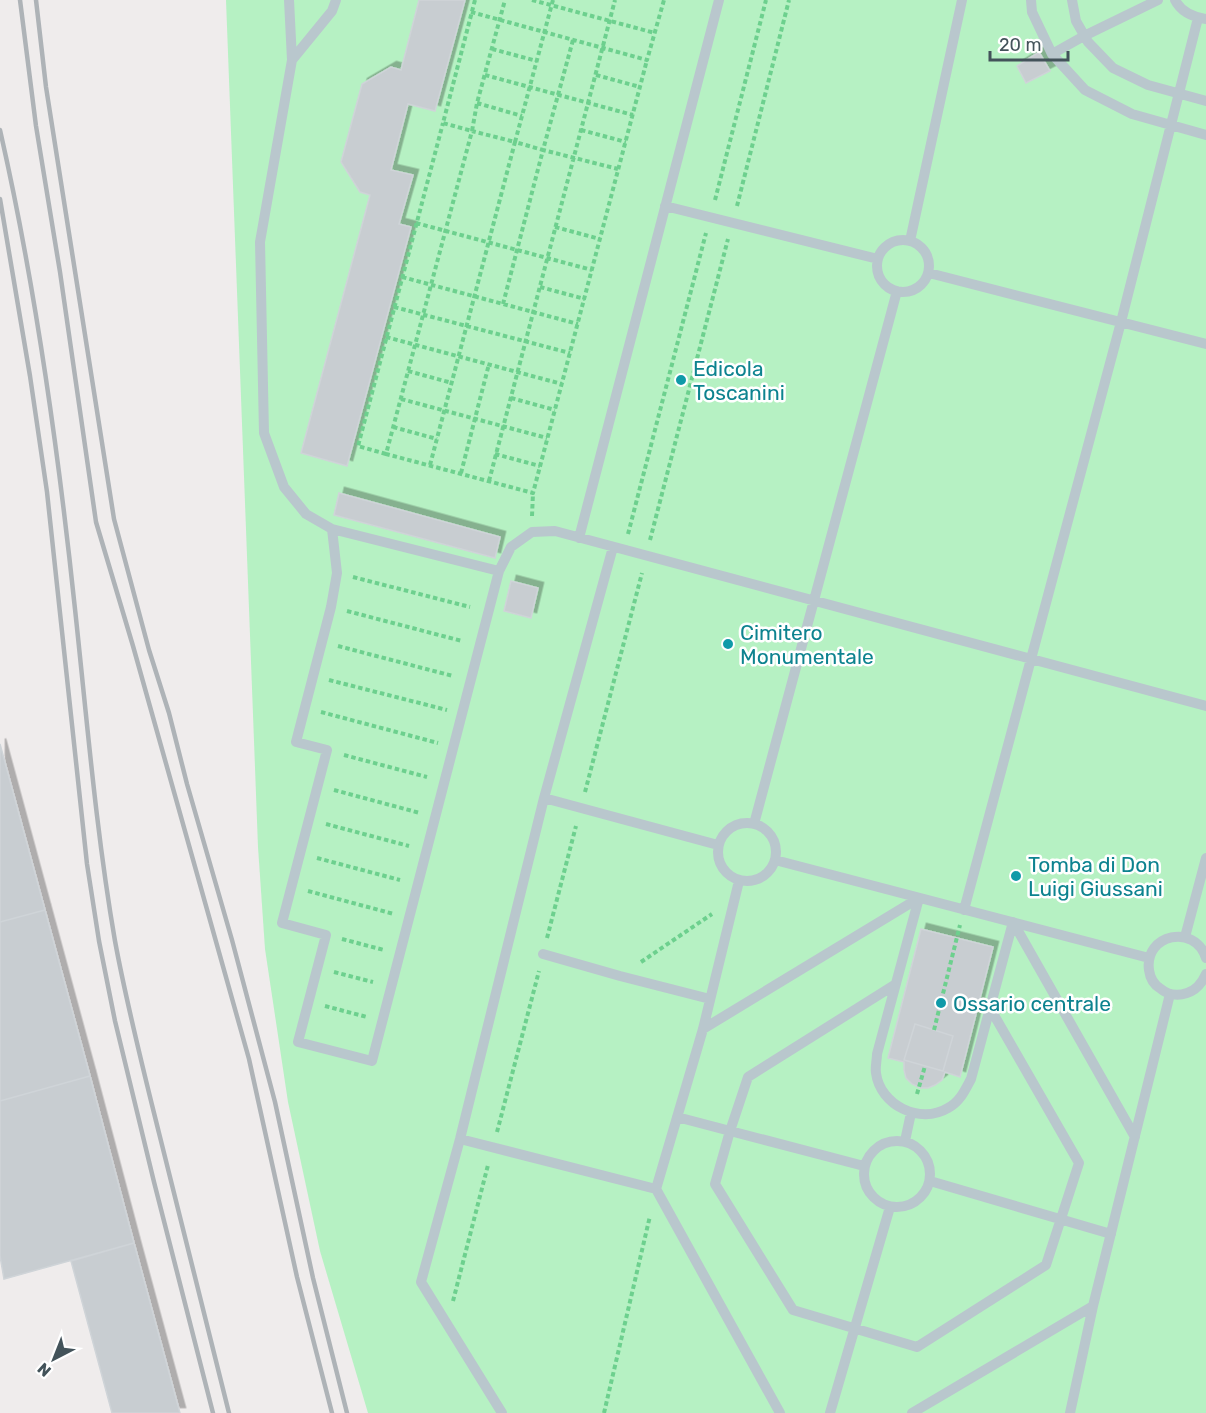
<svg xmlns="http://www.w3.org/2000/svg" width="1206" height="1413" viewBox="0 0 1206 1413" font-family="Rubik,sans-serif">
	<defs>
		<filter id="shadow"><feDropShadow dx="5.5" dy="-5.5" stdDeviation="0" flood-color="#0004"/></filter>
	</defs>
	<rect width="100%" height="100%" fill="#efecec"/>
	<path fill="#b6f1c3" d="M226 0H1206V1413H368L320 1251 288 1102 265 949 258 847Z"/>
	<path fill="#c8cdd1" stroke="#cfd4d8" stroke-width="1.5" filter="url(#shadow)" d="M419 0H465L435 111 408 104 391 170 413 175 399 224 411 227 347 466 301 453 370 195 360 192 341 162 362 84 391 67 401 70Z
		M1039 52 1050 71 1026 83 1017 66Z
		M339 493 500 537 495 558 334 515Z
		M511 581 538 588 531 618 504 611Z
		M0 744 45 910 0 922Z
		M45 910 90 1076 0 1101V922Z
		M921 929 993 947 960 1077 945 1072 942 1080 935 1085 928 1088H920L912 1084 906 1078 904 1070V1062L888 1058Z
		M915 1024 953 1036 943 1071 904 1060Z
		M90 1076 134 1243 4 1279 0 1256V1101Z
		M134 1243 180 1413H112L71 1261Z"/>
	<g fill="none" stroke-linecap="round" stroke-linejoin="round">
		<path stroke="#6dd08e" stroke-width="4" stroke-dasharray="4.5 3" stroke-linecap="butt" d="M475 0 443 123 472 131 477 103 505 0
			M532 0 655 33
			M553 0 515 142 472 131 386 454 533 493 647 60
			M471 12 647 60 664 0
			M492 49 537 61
			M485 75 633 115
			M596 75 640 87
			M477 103 522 116
			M581 130 626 142
			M715 200 766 0
			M737 206 789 0
			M416 223 592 270
			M555 227 600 239
			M402 277 578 324
			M540 287 585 299
			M503 304 543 150 618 169
			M394 307 570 353
			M386 337 562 384
			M408 371 452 383
			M511 398 555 410
			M401 399 547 438
			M393 427 437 439
			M386 454 358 446 443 123
			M495 454 540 466
			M430 465 515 142 543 150 573 40
			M461 473 489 364
			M489 481 615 0
			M532 516 533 493
			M628 534 706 233
			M650 540 728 239
			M353 577 470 607
			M347 611 462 641
			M338 646 453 676
			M329 680 447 710
			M321 712 438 743
			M344 755 427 777
			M334 790 420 813
			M585 792 642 573
			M326 824 409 846
			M317 858 400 880
			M308 891 394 914
			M547 938 576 826
			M342 939 384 950
			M641 962 712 914
			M334 972 373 982
			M325 1006 367 1017
			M934 1030 960 925
			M917 1094 925 1066
			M497 1132 539 971
			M453 1301 488 1165
			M604 1413 650 1216"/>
		<path stroke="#b9c7cd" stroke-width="10" d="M289 0 292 60
			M1031 0 1032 12 1052 54 1085 90 1132 114 1206 135
			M1072 0 1076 21 1088 42 1113 68 1148 85 1206 101
			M1175 0C1181 12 1193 17 1206 19
			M1052 54 1084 36 1158 0
			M665 206 878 259
			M877 266a26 26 0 1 1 52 0a26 26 0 1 1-52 0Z
			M910 241 962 0
			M929 273 1206 344
			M332 529 499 571 372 1061 298 1042 326 935 282 923 327 750 296 742 331 607 337 573Z
			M332 529 306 514 284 487 264 433 260 242 292 60 332 11 336 0
			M579 538 719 0
			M499 571 511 547 532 532 555 531 1206 706
			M544 798 718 845
			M718 852a29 29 0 1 1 58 0a29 29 0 1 1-58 0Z
			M754 824 897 291
			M775 860 1149 958
			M964 910 1121 322 1198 18
			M1185 937 1206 858
			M543 954 620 976 710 999
			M1206 958C1195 923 1144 934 1149 970 1150 978 1154 985 1161 989 1168 995 1178 996 1187 993 1197 990 1202 983 1206 974
			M896 984 748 1077 730 1131 715 1184 793 1310 917 1347 1046 1265 1079 1163 990 1008
			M703 1029 919 898 877 1054C877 1060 875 1067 876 1073 880 1105 920 1125 948 1108 960 1102 965 1090 971 1079L1013 922 1135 1137
			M677 1117 864 1166
			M460 1139 656 1189 780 1413
			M864 1174a33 33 0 1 1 66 0a33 33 0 1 1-66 0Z
			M905 1141 911 1113
			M930 1181 1111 1234
			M656 1189 703 1029 739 881
			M502 1413 421 1282 460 1139 544 798 613 547
			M830 1413 890 1207
			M912 1413 1093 1306
			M1070 1413 1093 1306 1170 994"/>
		<path stroke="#aeb3b7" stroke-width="4.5" d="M20 0 36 126 60 272 96 522 133 646 249 1059 297 1277 332 1413
			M36 0 46 87 114 519 149 650 169 713 187 784 232 940 275 1102 313 1278 347 1413
			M0 130C36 288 58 448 75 609 87 720 96 831 115 941 127 1006 143 1069 159 1133 182 1226 206 1320 229 1413
			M0 199 30 376 47 492 87 864 99 941 115 1021 154 1182 213 1413"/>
	</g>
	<g fill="#0f9aa8" stroke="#fff" stroke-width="2">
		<circle cx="681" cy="380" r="6"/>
		<circle cx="728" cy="644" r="6"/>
		<circle cx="1016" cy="876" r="6"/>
		<circle cx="941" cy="1003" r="6"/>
	</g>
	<g text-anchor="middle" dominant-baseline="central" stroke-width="5" stroke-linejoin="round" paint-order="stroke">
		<g font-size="21" fill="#0d838f" stroke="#fff" text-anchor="start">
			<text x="693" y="368">Edicola<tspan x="693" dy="24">Toscanini</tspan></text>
			<text x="740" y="632">Cimitero<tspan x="740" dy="24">Monumentale</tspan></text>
			<text x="1028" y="864">Tomba di Don<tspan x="1028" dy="24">Luigi Giussani</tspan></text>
			<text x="953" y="1003">Ossario centrale</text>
		</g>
	</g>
	<g transform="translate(54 1359) rotate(222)" stroke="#ffffff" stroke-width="4.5" paint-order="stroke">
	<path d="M0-4.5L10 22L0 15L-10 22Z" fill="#43535a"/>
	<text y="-9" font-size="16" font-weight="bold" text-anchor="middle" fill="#43535a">N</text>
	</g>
	<path d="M990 51v9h78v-9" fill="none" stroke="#43535a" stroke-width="3"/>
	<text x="999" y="51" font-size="18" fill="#43535a" stroke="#ffffff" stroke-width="4.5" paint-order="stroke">20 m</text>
</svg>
